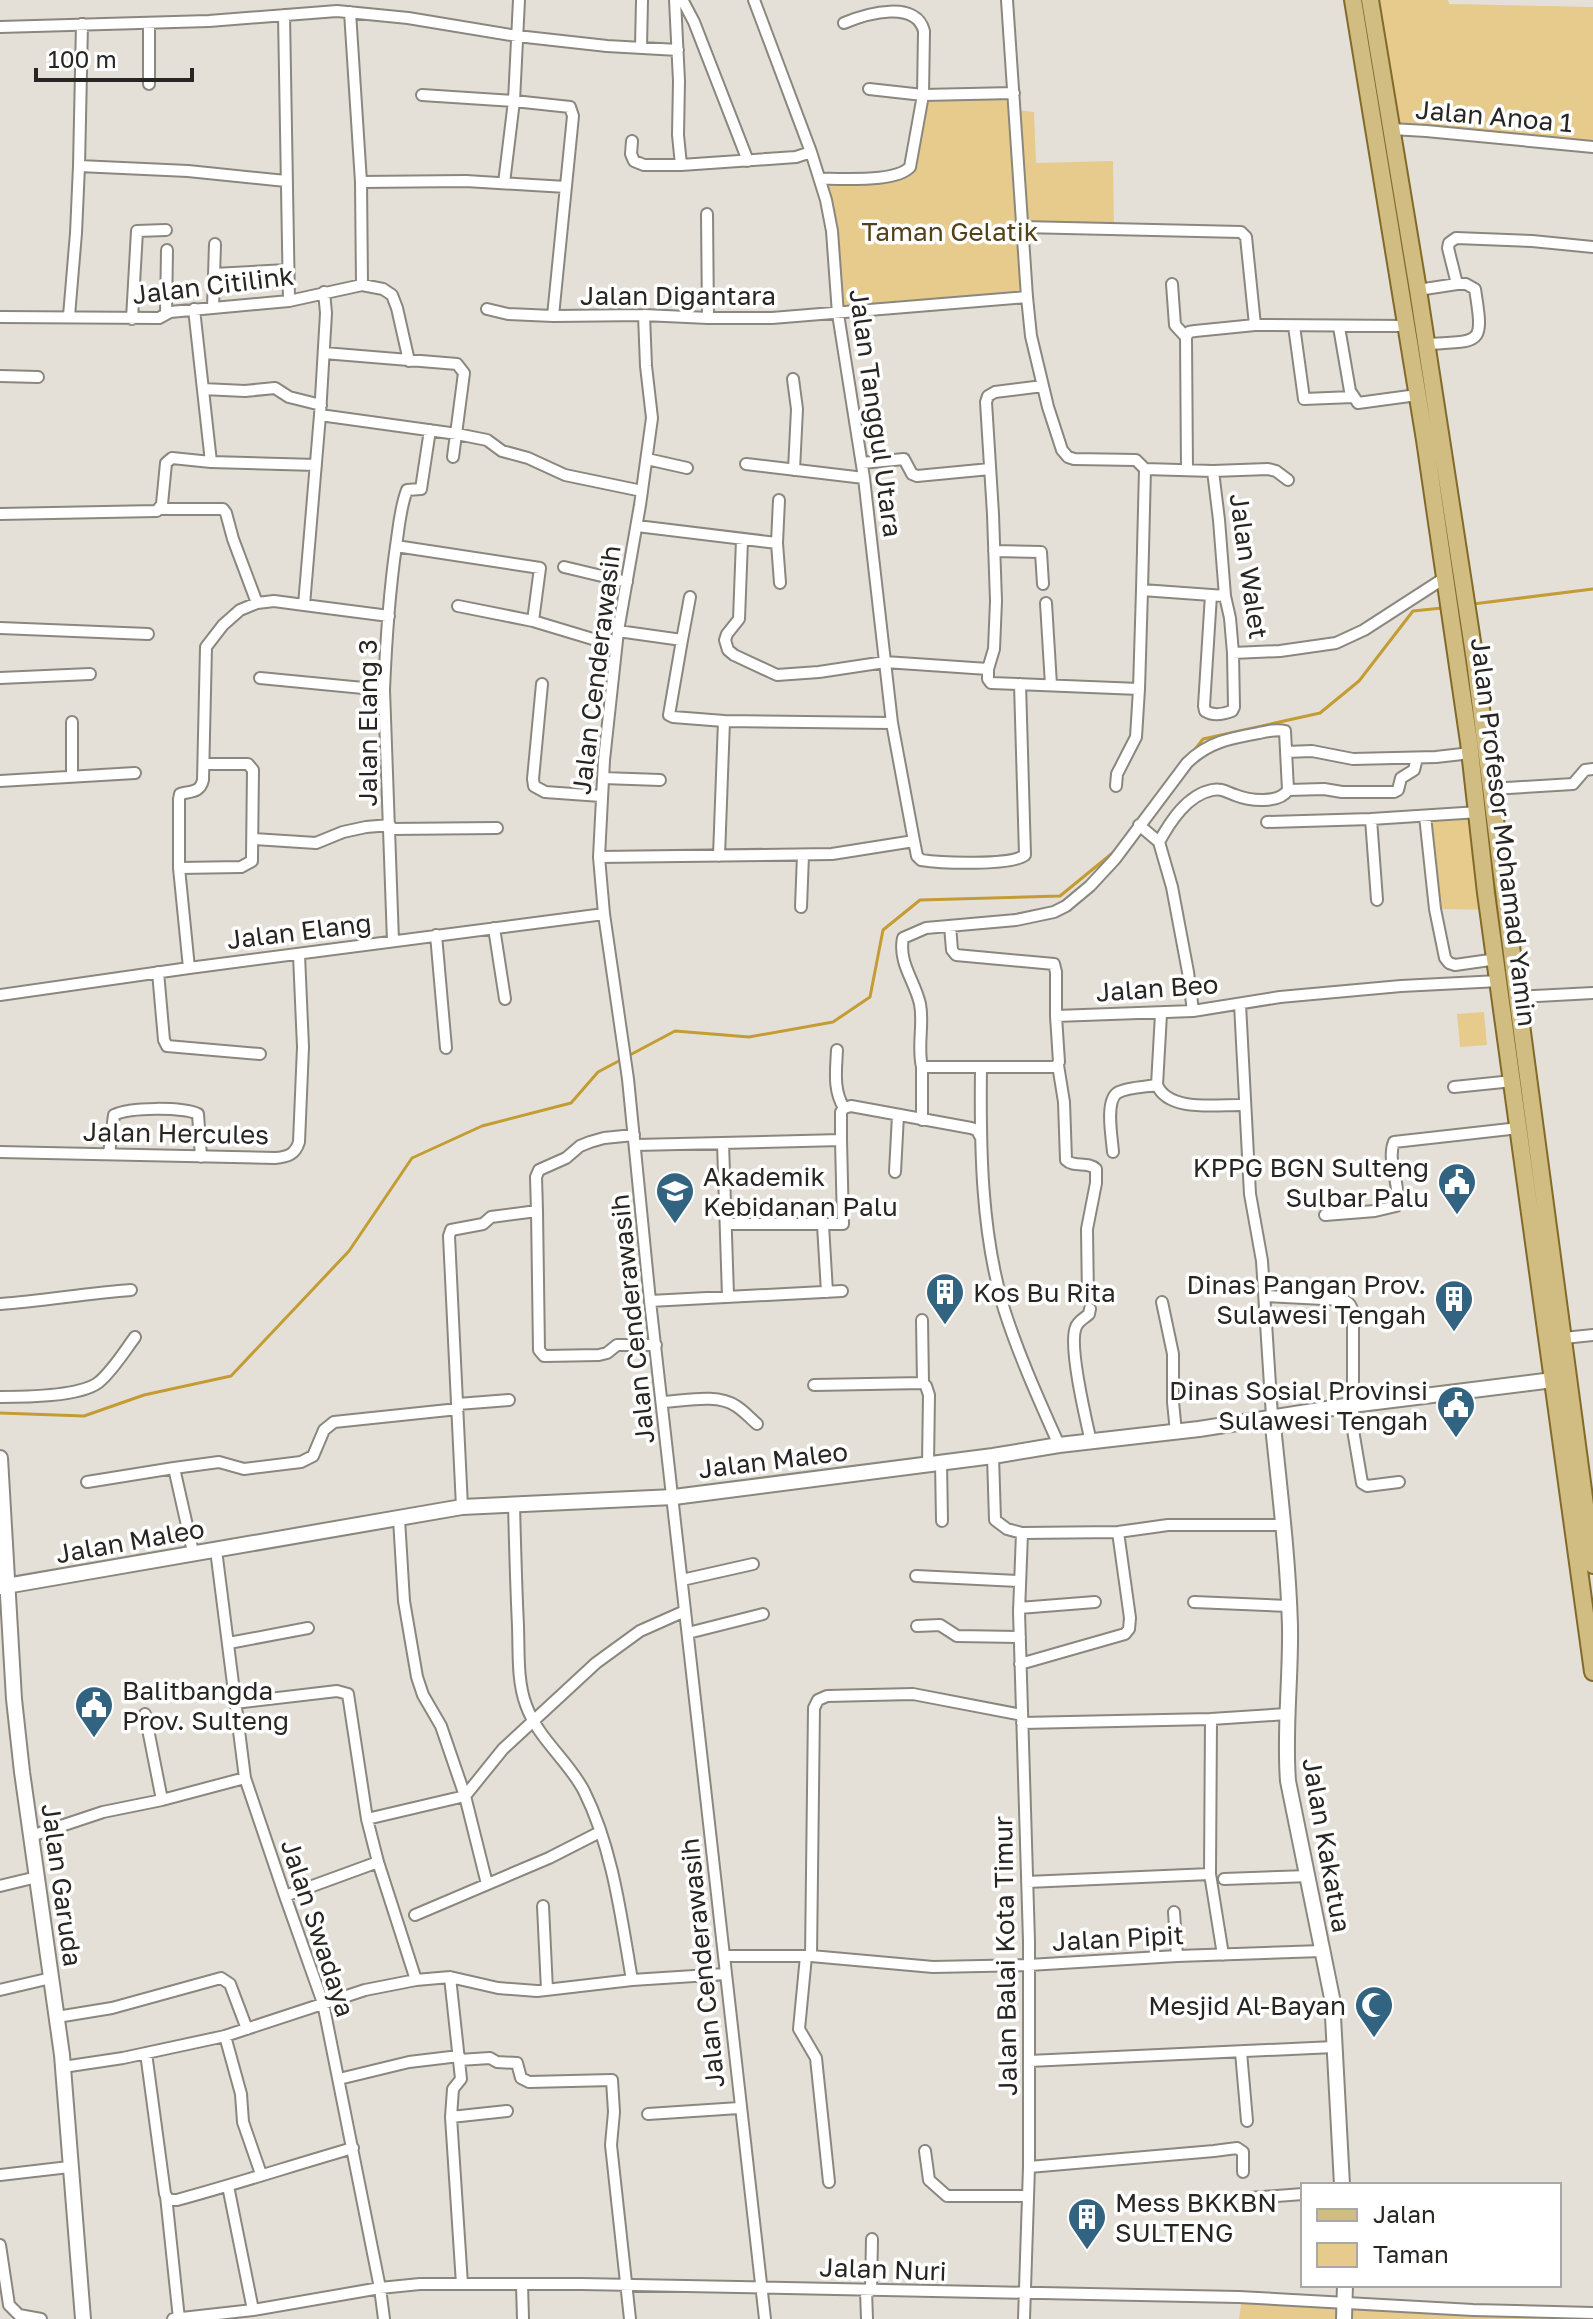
<svg xmlns="http://www.w3.org/2000/svg" width="1593" height="2319" viewBox="0 0 1593 2319" font-family="'Golos Text',sans-serif">
	<rect width="100%" height="100%" fill="#e5e0d7"/>
	<path fill="#e6cb8c" d="M1353 0H1448L1449 4 1593 7V147L1373 123Z
		M1013 94 1015 110 1034 112 1036 163 1113 161 1114 228 1023 226 1028 300 841 312 822 181 912 169 924 100Z
		M1474 808 1494 817 1500 910 1439 909 1429 816Z
		M1484 1012 1487 1045 1460 1047 1457 1014Z
		M1242 2299 1593 2309V2319H1239Z"/>
	<g fill="none" stroke-linecap="round" stroke-linejoin="round">
		<path stroke="#c49c34" stroke-width="3" d="M1473 604 1593 589
			M1193 752 1203 739 1320 713 1359 681 1413 611 1442 608
			M0 1413 84 1416 144 1395 231 1376 349 1251 412 1158 482 1126 571 1103 598 1072 675 1031 749 1037 833 1022 870 997 883 930 920 900 1060 896 1115 851 1121 843"/>
		<g stroke="#8a877e" stroke-width="14">
			<path id="street" d="M519 0 514 101 570 107 573 116 553 316
				M675 0 679 81 678 135 681 165 796 157 811 152
				M679 0 684 3 694 22 748 161
				M754 0 811 152 826 200 832 231 838 314 864 478 892 723 914 841 917 856 921 860C940 863 1011 866 1025 855L1020 684
				M1007 0 1027 297 1031 336 1048 407 1062 450 1068 457 1074 459 1136 460 1145 469
				M350 12 361 182 362 285
				M284 15 289 301
				M149 23V84
				M844 23C868 13 916 0 924 31L923 95 869 89
				M82 24 79 166 188 171 286 181
				M0 27 209 21 337 11 408 18 517 36 607 46 678 50
				M641 48 642 0
				M422 95 514 101 504 183
				M1391 129 1426 131 1593 147
				M632 141 631 154 634 161 644 165H681
				M820 179C843 178 895 183 910 167L923 95 1014 93
				M361 182 466 181 566 187
				M707 214 708 318
				M1022 227 1241 232 1246 237 1255 325
				M214 274 287 270
				M1172 284 1175 325 1186 337
				M1418 290 1457 284 1448 248 1449 243 1456 238 1532 241 1593 247
				M324 292 326 313 320 415 304 605 389 616
				M213 308 215 244
				M194 309 211 462
				M487 309 508 314 553 316 644 315 708 318H772L1027 297
				M166 313 167 250
				M644 315 646 366 652 418 640 505 618 631 604 760 599 857 604 914 628 1079 650 1301 765 2319
				M69 316 76 233 79 166
				M0 317 159 318 170 312 289 301 362 285 383 289 392 295 397 308 409 361
				M132 319 137 231 166 230
				M1294 326 1304 399 1353 397
				M1339 327 1350 391 1358 403 1417 395
				M1186 337 1189 332 1195 331 1255 325 1407 326
				M1186 337 1187 470
				M1426 344C1482 341 1484 346 1475 289L1466 284H1457
				M324 353 457 364 464 373 453 457
				M0 376 38 377
				M793 379 797 409 794 470
				M1043 386 995 392 988 396 986 402 993 514 996 601 994 649 988 669V679L991 683 1139 689 1142 590 1225 596
				M203 389 245 391 275 388 289 397 321 405
				M320 415 457 434 487 440 502 451 528 458 565 475 642 491
				M647 459 687 468
				M862 463 904 459 912 474 917 476 990 469
				M746 464 864 478
				M1145 469 1213 471 1219 520 1225 596 1230 618 1233 653 1280 651 1336 643 1364 630 1446 577
				M1213 471 1268 469 1276 471 1288 480
				M161 509H223L226 513 233 539 257 603
				M0 514 157 511 162 504 166 463 172 458 211 462 316 465
				M637 526 777 543 780 583
				M742 540 739 619 727 634 725 640 728 650 734 655 777 675 819 672 885 662 988 669
				M777 543 779 500
				M396 546 540 568 533 621 458 606
				M994 551 1041 552 1043 584
				M564 567 627 582
				M1142 590 1145 469
				M1211 595 1204 706 1205 711C1213 716 1224 714 1232 711L1234 707 1233 653
				M1046 603 1051 685
				M533 621 616 646
				M0 628 148 634
				M618 631 682 640 669 715 673 717 724 721
				M682 640 690 597
				M0 678 90 674
				M260 678 384 690
				M542 684 533 779 534 786 545 792 601 796
				M1286 752 1312 751 1353 759 1436 757 1471 753
				M72 777V722
				M603 778 660 780
				M0 781 135 773
				M1116 786 1117 774 1136 737 1139 689
				M1491 789 1573 784 1585 770 1593 769
				M1425 816 1435 909 1445 958 1449 963 1455 965 1497 959
				M1371 819 1377 900
				M1267 822 1371 819 1479 812
				M1139 825 1159 842 1172 887 1188 972 1193 1011
				M390 829 497 828
				M253 839 316 843 343 832 366 827 390 825
				M1159 842C1170 822 1187 795 1212 790 1222 788 1226 792 1235 795 1250 801 1279 804 1288 790L1324 789 1342 792H1394L1398 790 1401 778 1414 770 1417 758
				M719 856 724 721 892 723
				M599 857 832 854 914 841
				M179 868 241 867 252 861V857L253 770 248 764H205
				M801 907 803 855
				M950 926 952 950 956 955 1054 964 1056 972V1016
				M494 928 505 999
				M436 935 446 1048
				M393 941 384 690C386 642 389 594 396 546 399 527 400 508 407 490L421 489 430 430
				M189 968 179 868V799L180 794C191 791 200 793 203 780L206 647 223 625 240 610 257 603 274 601 304 605
				M158 972 164 1040 167 1046 260 1054
				M0 995 189 968 604 914
				M1517 997 1593 993
				M1240 1004 1250 1194 1262 1261 1272 1416
				M1161 1014 1157 1085C1169 1113 1219 1104 1244 1105
				M837 1050C836 1071 833 1090 844 1108
				M1058 1065 1064 1102 1066 1160C1074 1168 1088 1161 1096 1169V1183L1087 1229 1088 1299
				M922 1067C917 1046 924 1025 920 1004 915 981 898 963 903 938L926 928 1016 920 1054 912 1066 906 1090 886 1115 859 1187 763C1208 742 1231 738 1259 733 1268 731 1277 729 1285 731L1288 790
				M981 1067C980 1147 981 1232 1004 1309 1019 1356 1039 1400 1059 1445
				M1454 1087 1513 1081
				M922 1120V1067H1055L1059 1062 1056 1016 1193 1011 1280 997 1401 986 1499 981
				M723 1143 728 1296
				M636 1145 841 1140V1112L844 1108 851 1106 971 1128 977 1130 980 1136
				M0 1152 275 1158C287 1157 295 1155 299 1142L303 1047 299 955
				M1113 1152C1112 1138 1105 1102 1117 1093 1127 1087 1145 1087 1157 1085
				M109 1154 114 1115C130 1107 182 1107 198 1114L201 1157
				M895 1172 898 1115
				M537 1211 536 1177 539 1170 566 1158 580 1146 590 1142 604 1138 634 1135
				M1325 1215 1375 1211 1396 1206C1402 1186 1386 1161 1394 1142L1519 1128
				M726 1224H843L841 1140
				M823 1225 827 1292
				M1265 1296 1343 1300C1354 1304 1352 1312 1353 1323V1430L1362 1483 1367 1486 1399 1482
				M650 1301 842 1291
				M1162 1302 1173 1354V1402L1176 1432
				M0 1304C44 1301 87 1293 131 1290
				M1090 1309 1089 1314C1085 1318 1078 1321 1076 1327 1068 1345 1086 1420 1091 1442
				M922 1320 923 1383 926 1386 929 1395 928 1464
				M1564 1338 1593 1335
				M814 1385 923 1383
				M0 1397C24 1397 80 1397 99 1382 113 1370 124 1352 135 1337
				M663 1402C685 1401 717 1393 736 1406 744 1411 750 1418 757 1424
				M458 1404 509 1400
				M993 1456 995 1520 1007 1529 1022 1533 1118 1532 1168 1525H1283
				M941 1462 942 1521
				M87 1482 174 1468
				M514 1504C515 1545 516 1585 518 1626 519 1652 517 1681 526 1705 538 1739 568 1760 584 1791 613 1849 621 1917 632 1980
				M462 1507 449 1236 451 1230 483 1224 491 1217 537 1211 539 1350 544 1356 599 1355 607 1353 617 1345H656
				M399 1519 404 1601 417 1677 423 1695 441 1726 465 1796 487 1884
				M1022 1533 1019 1612 1029 1941V2167L1024 2319
				M216 1550 245 1778 285 1896 323 2003 380 2288 384 2319
				M193 1552 174 1468 219 1462 244 1469 301 1462 313 1456 324 1430 334 1422 458 1409
				M916 1576 1019 1581
				M682 1580 753 1564
				M1194 1602 1289 1606
				M1019 1608 1095 1602
				M917 1626 940 1625 957 1636 1020 1637
				M688 1633 763 1614
				M229 1643 308 1628
				M1020 1664 1125 1634 1129 1629 1130 1618 1118 1532
				M235 1703 337 1691 348 1694 367 1819 378 1862 416 1980
				M145 1714 162 1800
				M1211 1719 1287 1714
				M1022 1723 1211 1719 1210 1874 1223 1955
				M367 1819 465 1796 503 1749 596 1663 640 1631 685 1611
				M31 1836 103 1812 162 1800 245 1778
				M1224 1879 1309 1876
				M1027 1882 1210 1874
				M0 1886 37 1877
				M285 1896 378 1862
				M543 1906 547 1990
				M1174 1912 1177 1956
				M415 1915 549 1858 600 1832
				M724 1956H811L933 1967 1029 1965 1177 1956 1322 1951
				M806 1956 799 2029 816 2058 829 2182
				M811 1956 814 1708 818 1700 827 1696 913 1694 1022 1715
				M450 1977 461 2079 453 2089 451 2117 462 2284
				M0 1990 51 1978
				M57 2017 112 2008 221 1978 230 1984 247 2029
				M225 2036 241 2094 243 2122 261 2174
				M1241 2052 1247 2121
				M146 2053 165 2194 169 2200H177C236 2184 294 2165 353 2148
				M459 2060 490 2058 497 2062 517 2063 521 2078 529 2082 612 2080 614 2112 611 2145 630 2319
				M1029 2061 1334 2047
				M63 2067 123 2058 225 2036 365 1990 416 1980 450 1977 498 1988 537 1991 632 1980 725 1974
				M339 2079 409 2062 459 2056
				M648 2114 739 2108
				M451 2117 507 2111
				M925 2151 929 2180 947 2196H1028
				M1029 2167 1214 2151 1237 2148 1243 2152V2172
				M0 2175 69 2167
				M228 2186 253 2310
				M166 2196 179 2319
				M1249 2198 1303 2194
				M0 2245 9 2305 19 2315 41 2319
				M522 2284 523 2319
				M866 2291 867 2319
				M871 2291 872 2239
				M173 2319 253 2310 380 2288 420 2284H582L1239 2297 1473 2310 1593 2313"/>
		</g>
		<g stroke="#8a877e" stroke-width="18">
			<path id="secondary" d="M1272 1416C1279 1486 1288 1556 1290 1626 1291 1678 1284 1729 1288 1781L1332 1998 1342 2185
				M0 1458 14 1699 22 1772 62 2055 83 2319
				M0 1587 462 1507 674 1497 993 1456 1059 1445 1199 1429 1352 1405 1553 1380
				M1344 2319 1345 2285"/>
		</g>
		<g stroke="#826a29" stroke-width="20">
			<path id="primary" d="M1353 0 1425 440 1469 742 1486 893 1593 1672
				M1370 0 1418 290 1475 661 1520 1017 1593 1565"/>
		</g>
		<use href="#street" stroke="#fff" stroke-width="10"/>
		<use href="#secondary" stroke="#fff" stroke-width="14"/>
		<use href="#primary" stroke="#d1bc81" stroke-width="16"/>
	</g>
	<defs>
		<g id="civic-pin" transform="scale(2)"><path d="M0 17L-7.5 6A9.5 9.5 0 1 1 7.5 6Z" fill="#326482" stroke="#fff"/><path d="M-.6-6.5H3V-4.5H.6V-3L4-1V1h2V6H-6V1h2V-1L-.6-3ZM-1.2 2.5V6h2.4V2.5Z" fill="#fff"/></g>
		<g id="university-pin" transform="scale(2)"><path d="M0 17L-7.5 6A9.5 9.5 0 1 1 7.5 6Z" fill="#326482" stroke="#fff"/><path d="M0-5L7-2L0 1L-7-2ZM-4 1L0 2.5L4 1V4Q0 6-4 4Z" fill="#fff"/></g>
		<g id="building-pin" transform="scale(2)"><path d="M0 17L-7.5 6A9.5 9.5 0 1 1 7.5 6Z" fill="#326482" stroke="#fff"/><path d="M-4-6H4V6H1V3H-1V6H-4ZM-2.5-4.3h1.7v1.8h-1.7ZM.8-4.3h1.7v1.8H.8ZM-2.5-1h1.7V.8h-1.7ZM.8-1h1.7V.8H.8Z" fill="#fff"/></g>
		<g id="mosque-pin" transform="scale(2)"><path d="M0 17L-7.5 6A9.5 9.5 0 1 1 7.5 6Z" fill="#326482" stroke="#fff"/><path d="M3.5-4.9A6 6 0 1 0 3.5 4.9A5 5 0 1 1 3.5-4.9Z" fill="#fff"/></g>
	</defs>
	<g fill-rule="evenodd">
		<use href="#civic-pin" x="1457" y="1182"/>
		<use href="#university-pin" x="675" y="1191"/>
		<use href="#building-pin" x="945" y="1292"/>
		<use href="#building-pin" x="1454" y="1299"/>
		<use href="#civic-pin" x="1456" y="1405"/>
		<use href="#civic-pin" x="94" y="1705"/>
		<use href="#mosque-pin" x="1374" y="2005"/>
		<use href="#building-pin" x="1087" y="2217"/>
	</g>
	<g text-anchor="middle" dominant-baseline="central" stroke-width="7" stroke-linejoin="round" paint-order="stroke">
		<g font-size="26" fill="#272622" stroke="#fff">
			<text transform="translate(1494 116) rotate(5)">Jalan Anoa 1</text>
			<text transform="translate(213 285) rotate(-7)">Jalan Citilink</text>
			<text x="678" y="295">Jalan Digantara</text>
			<text transform="translate(876 413) rotate(82)">Jalan Tanggul Utara</text>
			<text transform="translate(1249 566) rotate(82)">Jalan Walet</text>
			<text transform="translate(596 670) rotate(-83)">Jalan Cenderawasih</text>
			<text transform="translate(367 723) rotate(-90)">Jalan Elang 3</text>
			<text transform="translate(1504 832) rotate(83)">Jalan Profesor Mohamad Yamin</text>
			<text transform="translate(299 931) rotate(-7)">Jalan Elang</text>
			<text transform="translate(1157 988) rotate(-4)">Jalan Beo</text>
			<text transform="translate(176 1133) rotate(1)">Jalan Hercules</text>
			<text transform="translate(632 1319) rotate(-96)">Jalan Cenderawasih</text>
			<text transform="translate(773 1460) rotate(-7)">Jalan Maleo</text>
			<text transform="translate(130 1541) rotate(-10)">Jalan Maleo</text>
			<text transform="translate(1327 1845) rotate(80)">Jalan Kakatua</text>
			<text transform="translate(62 1885) rotate(82)">Jalan Garuda</text>
			<text transform="translate(318 1928) rotate(72)">Jalan Swadaya</text>
			<text transform="translate(1118 1938) rotate(-3)">Jalan Pipit</text>
			<text transform="translate(1005 1956) rotate(-91)">Jalan Balai Kota Timur</text>
			<text transform="translate(702 1963) rotate(-96)">Jalan Cenderawasih</text>
			<text transform="translate(883 2269) rotate(2)">Jalan Nuri</text>
		</g>
		<g font-size="26" fill="#534219" stroke="#fff">
			<text x="950" y="231">Taman Gelatik</text>
		</g>
		<g font-size="26" fill="#272622" stroke="#fff" text-anchor="end">
			<text x="1429" y="1167">KPPG BGN Sulteng<tspan x="1429" dy="30">Sulbar Palu</tspan></text>
			<text x="703" y="1176" text-anchor="start">Akademik<tspan x="703" dy="30">Kebidanan Palu</tspan></text>
			<text x="1426" y="1284">Dinas Pangan Prov.<tspan x="1426" dy="30">Sulawesi Tengah</tspan></text>
			<text x="973" y="1292" text-anchor="start">Kos Bu Rita</text>
			<text x="1428" y="1390">Dinas Sosial Provinsi<tspan x="1428" dy="30">Sulawesi Tengah</tspan></text>
			<text x="122" y="1690" text-anchor="start">Balitbangda<tspan x="122" dy="30">Prov. Sulteng</tspan></text>
			<text x="1346" y="2005">Mesjid Al-Bayan</text>
			<text x="1115" y="2202" text-anchor="start">Mess BKKBN<tspan x="1115" dy="30">SULTENG</tspan></text>
		</g>
	</g>
	<rect x="1301" y="2183" width="260" height="104" fill="#ffffff" stroke="#a9a8a7" stroke-width="2"/>
	<rect x="1317" y="2209" width="40" height="12" fill="#d1bc81" stroke="#a9a8a7" stroke-width="2"/>
	<text x="1373" y="2223" font-size="24" fill="#272622">Jalan</text>
	<rect x="1317" y="2243" width="40" height="24" fill="#e6cb8c" stroke="#a9a8a7" stroke-width="2"/>
	<text x="1373" y="2263" font-size="24" fill="#272622">Taman</text>
	<path d="M36 68v12h156v-12" fill="none" stroke="#272622" stroke-width="4"/>
	<text x="48" y="68" font-size="24" fill="#272622" stroke="#ffffff" stroke-width="6" paint-order="stroke">100 m</text>
</svg>
